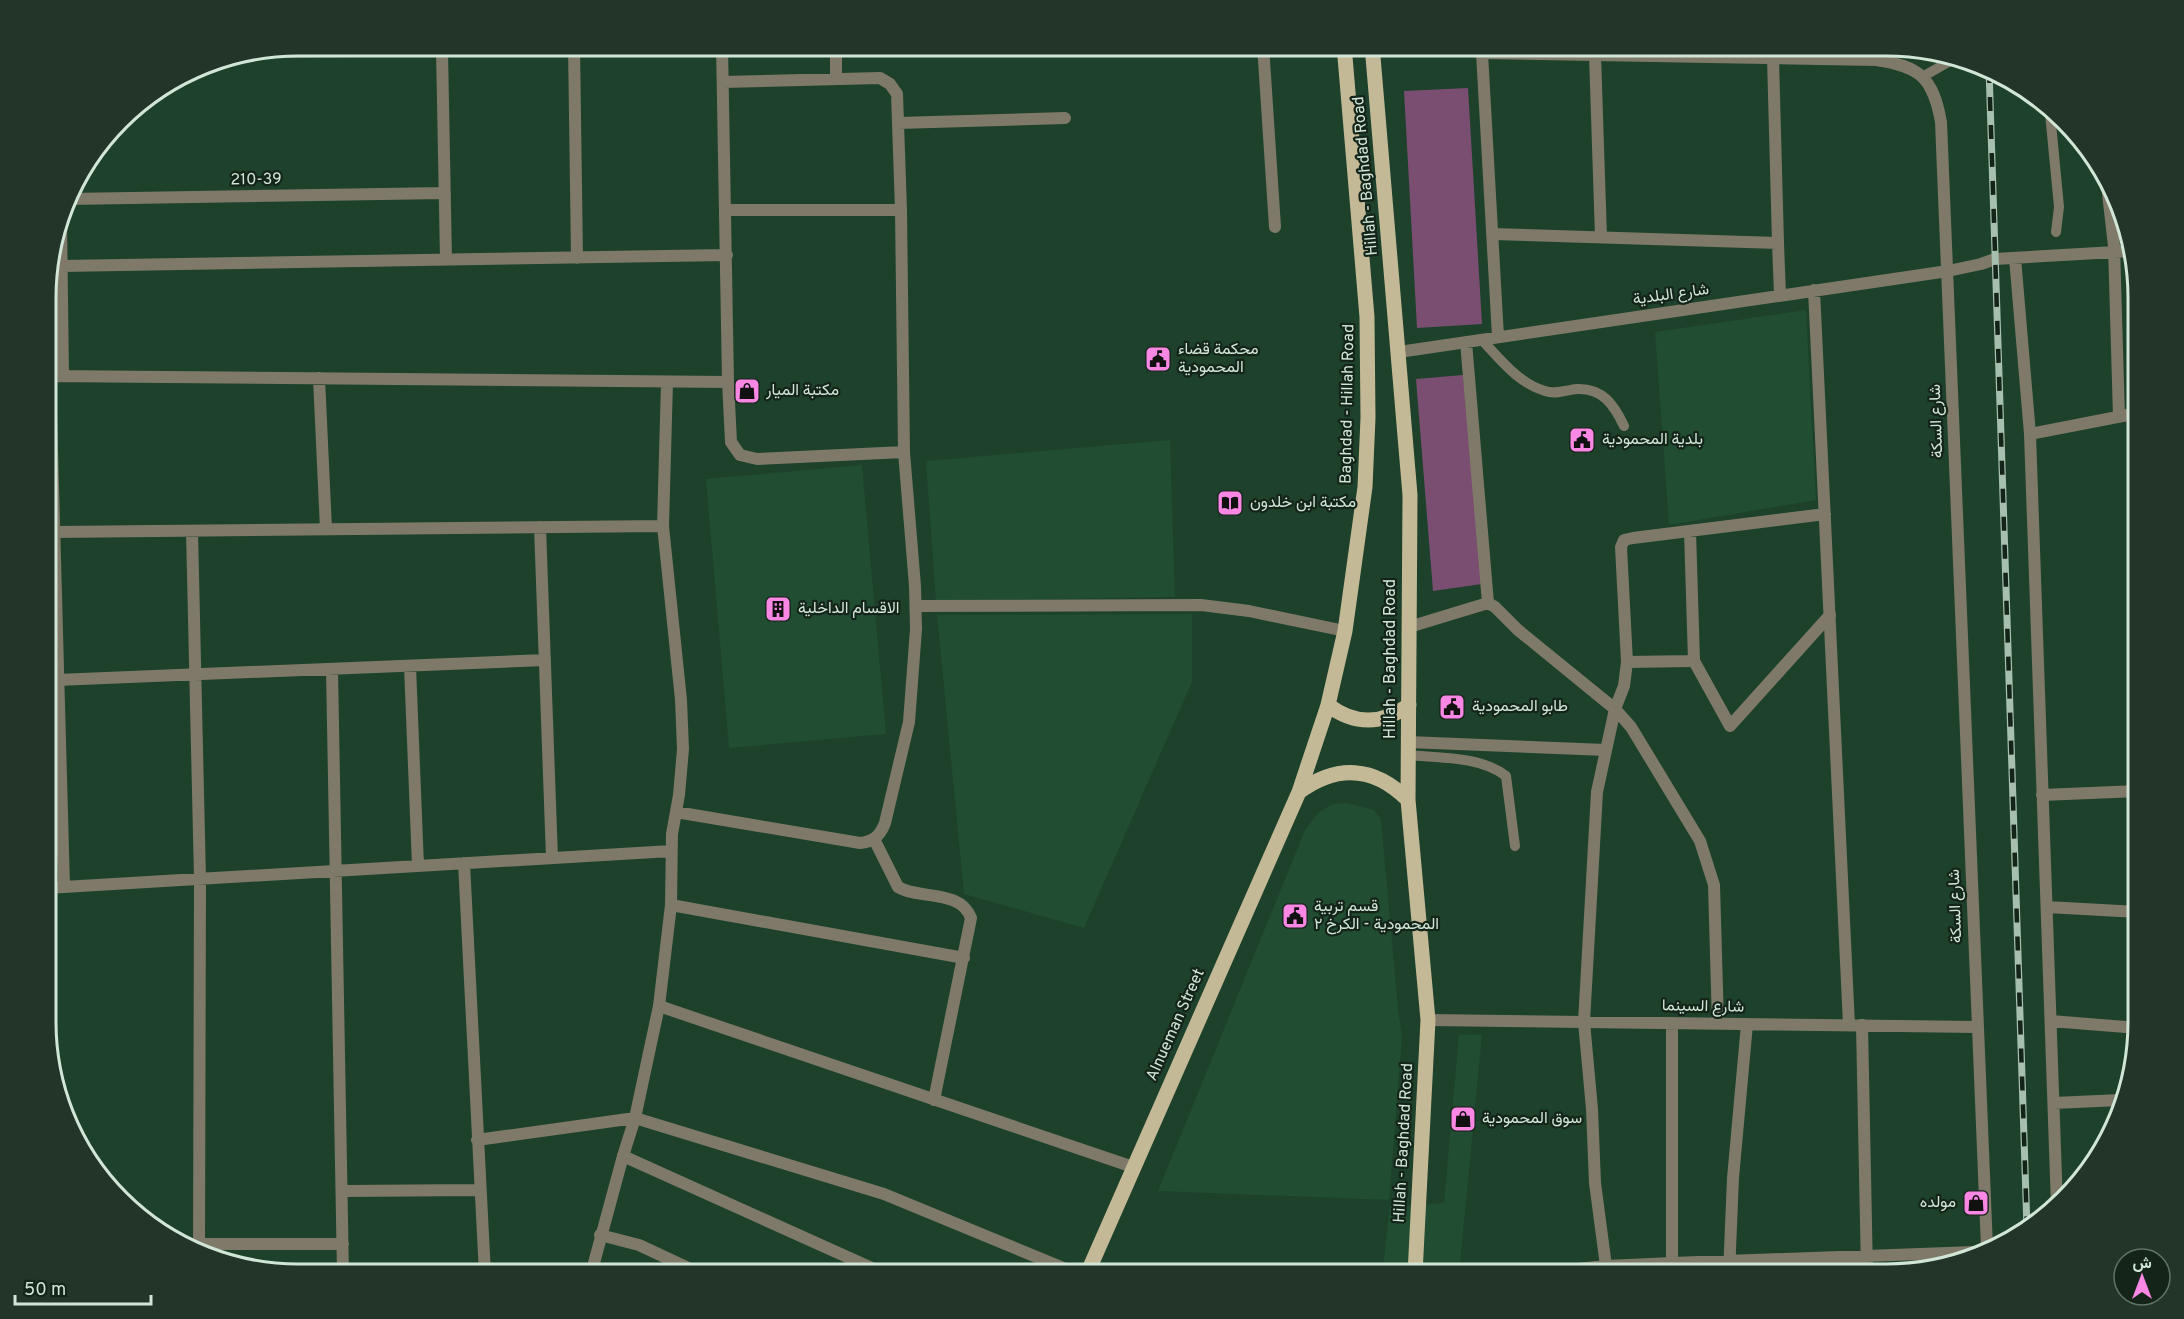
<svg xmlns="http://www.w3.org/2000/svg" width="2184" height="1319" viewBox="0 0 2184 1319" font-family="Overpass,Vazirmatn,sans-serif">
	<rect width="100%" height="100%" fill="#1d412b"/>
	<path fill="#214d32" d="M1806 310 1816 500 1669 525 1655 332Z
		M1170 440 1175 597 936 601 926 461Z
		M862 465 886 734 729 748 706 479Z
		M1192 614V682L1084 928 964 894 937 615Z
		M1347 803 1374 810 1381 820 1398 1008 1402 1037 1389 1200 1158 1191 1305 830 1319 812 1333 804Z
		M1459 1034 1482 1035 1459 1274H1382L1390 1207 1444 1203Z"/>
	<path fill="#7a4e71" d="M1468 88 1482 324 1417 328 1404 91Z
		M1463 375 1482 584 1433 591 1416 379Z"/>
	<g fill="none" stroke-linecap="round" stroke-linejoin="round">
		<path stroke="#7e7968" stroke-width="10" d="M1922 77 1959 56
			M2050 113 2059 207 2056 232
			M1481 339C1500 359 1518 383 1545 391 1556 395 1566 390 1577 389 1603 388 1614 405 1624 426
			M1408 755C1439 758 1481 756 1506 776L1515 846"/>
		<path stroke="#7e7968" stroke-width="12" d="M1595 55 1601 237
			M1773 58 1778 243
			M1694 661 1730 726 1830 615
			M874 839 898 887C920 900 960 889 971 918L934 1100
			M671 905 964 958
			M659 1006 1133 1167
			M635 1118 884 1194 1078 1274
			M623 1156 885 1274
			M600 1235 639 1245 701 1274
			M1607 1272 1606 1266 1672 1263
			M1211 1274 1215 1271 1323 1274
			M1527 1274 1606 1266 1595 1183 1592 1109 1584 1022"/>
		<path stroke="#7e7968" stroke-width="12" d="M574 45 577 258
			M722 45 728 382 731 442 740 455 757 459 904 452
			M836 45V79
			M1263 45 1275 227
			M442 50 446 260
			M260 52 574 49
			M1482 53 1498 337
			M898 123 1065 118
			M2106 176 2114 246 2119 417
			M67 199 445 193
			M725 210H901
			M61 220 63 376
			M1493 234 1778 243 1780 295
			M2015 258 2030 434 2057 1206
			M62 266 727 255
			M1814 290 1849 1025
			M1466 342 1488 603 1495 607 1518 630 1615 709 1631 727 1700 841 1714 885 1718 1024
			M1399 352 1948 271 1981 264 1995 259 2133 251
			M47 376 728 382
			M50 376 64 887
			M319 378 326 529
			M2030 434 2138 413
			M540 527 552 858
			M192 531 200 879 199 1252
			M54 532 663 526
			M916 606 1201 605 1249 611 1345 631
			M1409 627 1488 603
			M1627 662 1694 661 1690 531
			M410 666 418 866
			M332 669 343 1274
			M57 680 545 660
			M1408 742 1606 750
			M2042 795 2138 791
			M676 812 860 843C873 842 880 836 885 823L909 722 916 629 915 586 904 452 901 210 897 94 890 84 880 78 723 82
			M464 863 485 1274
			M47 888 671 851
			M2047 907 2138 912
			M1428 1020 1977 1027
			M2051 1021 2138 1028
			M1584 1022 1597 792 1615 709 1624 686 1627 662 1621 547 1624 540 1633 538 1825 514
			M1862 1025 1867 1273
			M2054 1103 2120 1100
			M477 1140 635 1118
			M342 1191 479 1190
			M199 1244H343
			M1672 1263 1974 1252
			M591 1274 623 1156 635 1118 659 1006 671 905 672 834 679 795 683 749 681 700 663 526 667 382
			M1672 1274V1023
			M1729 1274 1733 1178 1747 1024"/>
		<path stroke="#7e7968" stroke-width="12" d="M1447 45 1482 53 1876 60C1920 66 1933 78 1941 122L1987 1248"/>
		<path stroke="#c3b996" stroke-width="15" d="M1372 45 1410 495 1408 800 1428 1020 1415 1274
			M1328 705C1354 725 1382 725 1409 705
			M1299 792C1337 764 1374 766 1408 800
			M1087 1274 1299 792 1328 705 1345 631 1365 487 1368 418 1367 317 1344 45"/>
		<g stroke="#a6bfae" stroke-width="7">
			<path id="rail" d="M1989 69 2027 1229"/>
		</g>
		<use href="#rail" stroke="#142419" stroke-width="4.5" stroke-dasharray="14" stroke-linecap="butt"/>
	</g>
	<defs>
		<g id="civic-square" transform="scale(1.35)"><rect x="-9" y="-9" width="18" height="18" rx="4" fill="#fb87e5" stroke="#142419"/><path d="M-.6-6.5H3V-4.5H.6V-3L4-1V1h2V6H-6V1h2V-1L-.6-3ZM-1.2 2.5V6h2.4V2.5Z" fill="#111"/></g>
		<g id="shop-square" transform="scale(1.35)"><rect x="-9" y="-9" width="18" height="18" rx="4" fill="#fb87e5" stroke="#142419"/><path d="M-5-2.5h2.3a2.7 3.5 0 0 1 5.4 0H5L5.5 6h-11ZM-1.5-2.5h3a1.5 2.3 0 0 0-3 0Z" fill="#111"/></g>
		<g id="library-square" transform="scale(1.35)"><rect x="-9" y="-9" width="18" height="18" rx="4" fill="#fb87e5" stroke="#142419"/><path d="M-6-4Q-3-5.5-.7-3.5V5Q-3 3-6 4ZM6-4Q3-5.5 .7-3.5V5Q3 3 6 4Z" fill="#111"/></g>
		<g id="building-square" transform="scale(1.35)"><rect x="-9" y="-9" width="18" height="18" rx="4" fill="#fb87e5" stroke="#142419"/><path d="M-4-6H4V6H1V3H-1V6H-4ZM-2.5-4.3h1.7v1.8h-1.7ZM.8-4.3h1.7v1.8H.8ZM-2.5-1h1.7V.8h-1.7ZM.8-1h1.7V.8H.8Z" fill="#111"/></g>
	</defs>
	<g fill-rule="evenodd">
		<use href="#civic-square" x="1158" y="359"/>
		<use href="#shop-square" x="747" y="391"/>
		<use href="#civic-square" x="1582" y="440"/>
		<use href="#library-square" x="1230" y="503"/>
		<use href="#building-square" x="778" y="609"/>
		<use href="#civic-square" x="1452" y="707"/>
		<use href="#civic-square" x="1295" y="916"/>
		<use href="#shop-square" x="1463" y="1119"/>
		<use href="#shop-square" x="1976" y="1203"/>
	</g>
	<g text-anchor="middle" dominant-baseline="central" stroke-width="4.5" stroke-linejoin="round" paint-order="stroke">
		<g font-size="16" fill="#d1e6d7" stroke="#142419">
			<text transform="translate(1366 176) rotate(-95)">Hillah - Baghdad Road</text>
			<text transform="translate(256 180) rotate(-1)">210-39</text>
			<text transform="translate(1671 295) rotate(-8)">شارع البلدية</text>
			<text transform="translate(1348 404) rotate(-89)">Baghdad - Hillah Road</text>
			<text transform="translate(1937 421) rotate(-92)">شارع السكة</text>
			<text transform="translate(1391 659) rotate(-90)">Hillah - Baghdad Road</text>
			<text transform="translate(1956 906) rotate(-92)">شارع السكة</text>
			<text transform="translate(1703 1007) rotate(1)">شارع السينما</text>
			<text transform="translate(1176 1025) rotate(-66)">Alnueman Street</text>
			<text transform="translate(1404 1143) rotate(-87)">Hillah - Baghdad Road</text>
		</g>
		<g font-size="16" fill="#d1e6d7" stroke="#142419" text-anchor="start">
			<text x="1178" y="350">محكمة قضاء<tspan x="1178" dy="18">المحمودية</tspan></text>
			<text x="766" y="391">مكتبة الميار</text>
			<text x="1602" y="440">بلدية المحمودية</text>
			<text x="1250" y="503">مكتبة ابن خلدون</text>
			<text x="798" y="609">الاقسام الداخلية</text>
			<text x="1472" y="707">طابو المحمودية</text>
			<text x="1314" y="907">قسم تربية<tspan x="1314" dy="18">المحمودية - الكرخ ٢</tspan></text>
			<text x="1482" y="1119">سوق المحمودية</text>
			<text x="1956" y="1203" text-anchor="end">مولده</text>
		</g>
	</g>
	<path d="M0 0H2184V1319H0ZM298 56H1886A242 242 0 0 1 2128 298V1022A242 242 0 0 1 1886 1264H298A242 242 0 0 1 56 1022V298A242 242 0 0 1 298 56Z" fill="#233428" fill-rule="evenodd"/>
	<path fill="none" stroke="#d1e6d7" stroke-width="3" d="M298 56H1886A242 242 0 0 1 2128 298V1022A242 242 0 0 1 1886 1264H298A242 242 0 0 1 56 1022V298A242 242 0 0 1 298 56Z"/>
	<g transform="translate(2142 1277)"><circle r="28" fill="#142419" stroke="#607265" stroke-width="1.5"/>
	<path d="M0-4.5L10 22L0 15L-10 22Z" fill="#fb87e5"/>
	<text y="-9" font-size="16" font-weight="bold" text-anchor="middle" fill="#d1e6d7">ش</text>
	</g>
	<path d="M15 1295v9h136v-9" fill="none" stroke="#d1e6d7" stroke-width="3"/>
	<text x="24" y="1295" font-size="18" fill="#d1e6d7" stroke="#142419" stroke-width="4.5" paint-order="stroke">50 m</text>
</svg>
